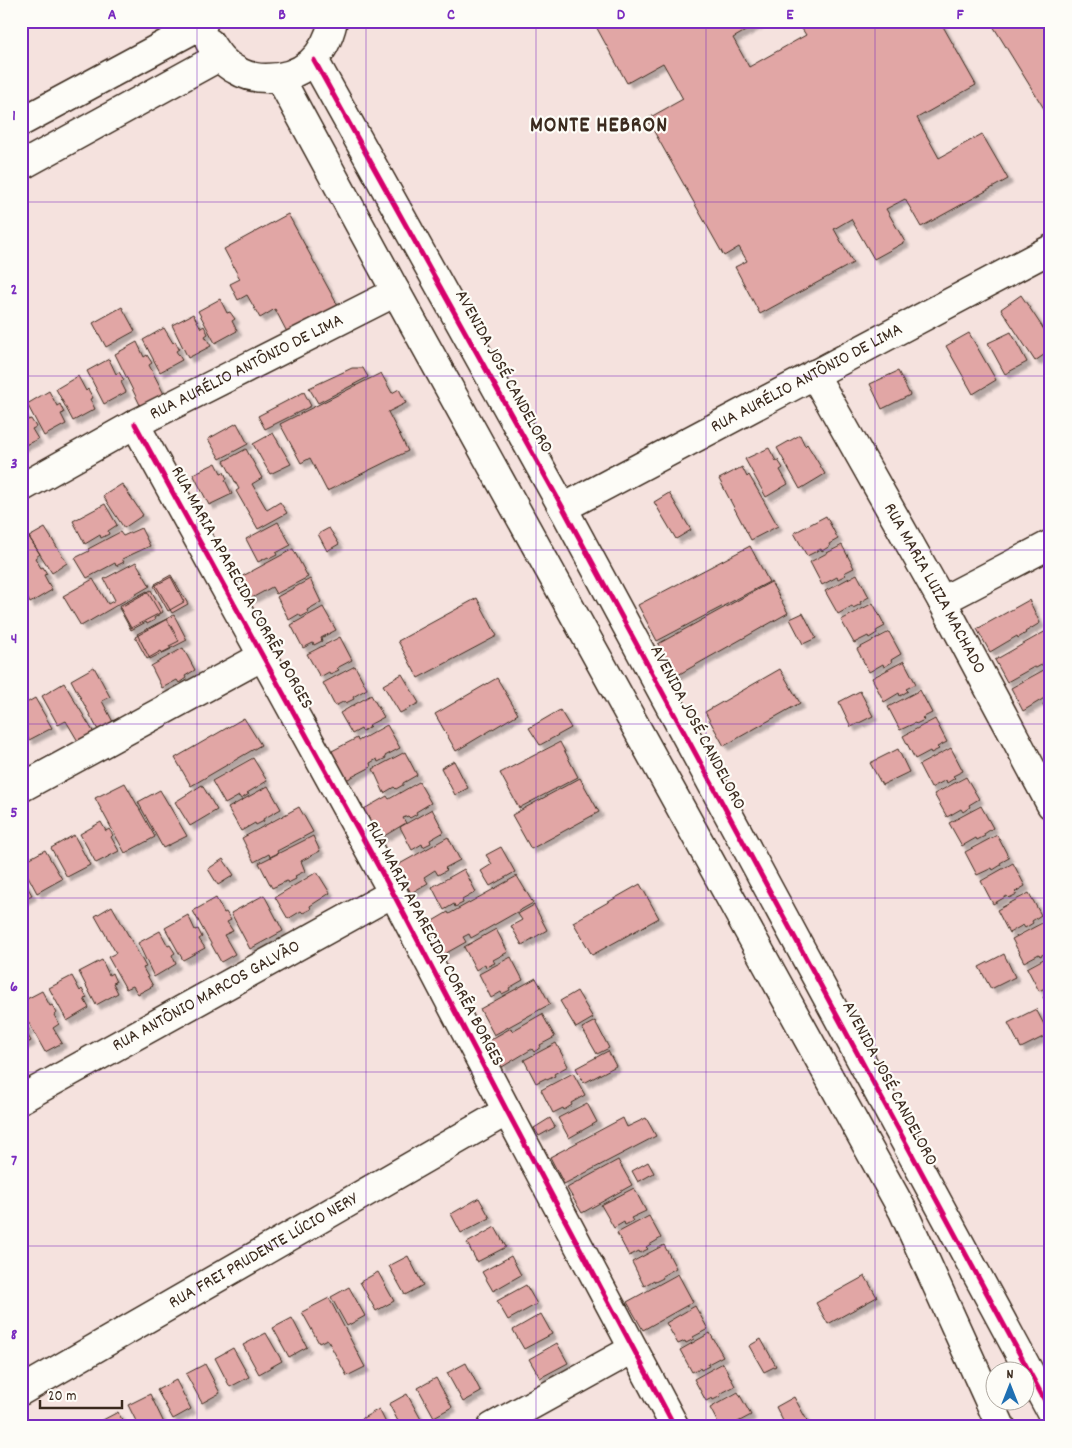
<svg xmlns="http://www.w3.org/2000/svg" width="1072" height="1448" viewBox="0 0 1072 1448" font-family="Dekko,sans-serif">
	<defs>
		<filter id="shadow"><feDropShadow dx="4.5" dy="4.5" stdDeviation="1" flood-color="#0004"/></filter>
	</defs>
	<rect width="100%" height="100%" fill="#f5e2de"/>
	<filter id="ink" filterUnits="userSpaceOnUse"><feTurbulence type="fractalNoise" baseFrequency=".02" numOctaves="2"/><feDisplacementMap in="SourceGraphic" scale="10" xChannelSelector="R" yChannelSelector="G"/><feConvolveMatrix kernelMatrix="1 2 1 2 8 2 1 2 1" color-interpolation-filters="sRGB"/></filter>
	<g filter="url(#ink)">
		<path fill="#e1a6a5" stroke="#3b2a1e" filter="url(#shadow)" d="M593 21H763L733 38 749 67 806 35 797 21H940L976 85 917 118 939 158 982 134 1008 179 921 227 905 199 886 209 905 242 874 259 851 219 834 229 853 263 760 314 735 267 747 261 739 247 724 256 647 119 683 99 663 63 627 83Z
			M990 21H1049L1051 25V120Z
			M288 214 338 306 288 334 275 309 260 318 247 295 238 300 230 284 240 279 224 249Z
			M1021 295 1051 340V350L1035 361 1001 309Z
			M220 299 227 313 230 312 235 319 232 321 237 331 215 343 198 311Z
			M122 307 135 331 106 347 93 323Z
			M193 314 201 328 204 326 208 334 205 336 211 346 188 358 172 325Z
			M164 328 173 343 175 341 179 349 176 351 182 360 160 372 143 340Z
			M1011 332 1027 362 1005 374 988 343Z
			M969 333 996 380 973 394 946 346Z
			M137 342 144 357 147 355 152 363 149 365 164 394 141 407 115 354Z
			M109 359 116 374 119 372 124 380 121 382 126 392 104 404 87 371Z
			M352 368H363L368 377 318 403 309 388Z
			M898 371 910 395 882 409 870 384Z
			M381 373 392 393 399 389 406 403 388 412 408 451 327 491 310 458 301 463 280 424Z
			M78 376 86 391 88 389 93 398 90 399 95 409 73 421 56 389Z
			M49 391 57 406 60 404 64 413 61 414 66 424 44 436 27 404Z
			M304 392 311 406 265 429 258 416Z
			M21 407 28 420 31 419 36 427 32 429 38 439 21 447Z
			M237 423 248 444 220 459 208 439Z
			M273 433 291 464 270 474 253 444Z
			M800 435 805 446 807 444 825 474 800 489 777 448Z
			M769 448 776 461 778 460 783 468 780 470 788 484 766 497 745 459Z
			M246 449 262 478 252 484 267 510 280 502 287 513 258 529 236 491 239 489 224 461Z
			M216 463 221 473 224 472 227 479 225 480 232 494 209 505 193 474Z
			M742 467 747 477 749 475 778 526 751 540 719 479Z
			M122 484 143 515 124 528 103 496Z
			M669 493 691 530 676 539 654 502Z
			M105 504 117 525 108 531 109 534 101 538 100 535 85 544 73 521Z
			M826 516 838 539 829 544 830 546 822 551 821 549 807 556 794 533Z
			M278 522 291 545 276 553 277 555 269 559 268 557 258 562 246 539Z
			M45 528 67 563 52 573 29 537Z
			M141 528 150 546 122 559 124 562 116 566 115 563 87 578 75 558 89 551 88 549 120 532 123 536Z
			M329 528 339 544 327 551 318 534Z
			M29 537 40 554 35 558 41 568 43 567 47 574 44 575 52 590 30 603 21 586V541Z
			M842 545 854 568 844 573 846 575 838 579 837 577 822 585 810 562Z
			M750 546 769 582 657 641 638 605Z
			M293 549 308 577 276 594 272 587 250 599 239 578Z
			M136 562 150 586 81 626 63 596 93 579 108 604 115 600 104 579Z
			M857 574 869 597 860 602 861 604 853 608 852 606 838 614 825 591Z
			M171 575 188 604 172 613 155 584Z
			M171 577 184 602 168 611 154 586Z
			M310 579 321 602 307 610 308 613 301 617 299 614 289 620 277 597Z
			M771 582 788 613 676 676 658 644Z
			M151 590 163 612 154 618 155 620 147 624 146 622 131 630 119 608Z
			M147 591 160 613 131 628 119 606Z
			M477 598 497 636 418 678 398 641Z
			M1029 600 1040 623 1025 632 1026 633 1018 638 1017 636 990 652 977 629Z
			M873 603 885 626 876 631 877 633 869 638 868 636 854 643 841 620Z
			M323 607 336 630 321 638 322 641 314 645 313 643 303 648 291 625Z
			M803 613 816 638 803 644 790 619Z
			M174 615 187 640 150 659 137 634Z
			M167 619 179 641 169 646 171 649 163 653 161 651 147 659 135 637Z
			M1046 631 1051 640V658L1043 662V664L1036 668 1034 667 1007 682 995 660Z
			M889 632 901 654 891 660 892 662 884 667 883 664 869 672 857 649Z
			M340 637 352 660 337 668 339 670 330 674 329 672 320 677 307 654Z
			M183 648 195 670 185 676 186 678 179 683 177 680 162 688 151 666Z
			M904 661 916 684 906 689 908 691 900 696 899 693 884 702 872 678Z
			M355 666 367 689 353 697 354 699 346 703 345 701 335 706 323 683Z
			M1051 666V694L1023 711 1011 688Z
			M94 667 110 697 102 701 113 722 98 730 71 680Z
			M780 669 800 703 724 746 705 712Z
			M402 674 419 703 400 713 383 685Z
			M497 678 518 714 456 751 435 714Z
			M64 683 94 733 79 743 66 721 58 725 42 696Z
			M920 690 932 713 922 718 924 720 916 724 915 723 900 730 888 707Z
			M860 691 873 716 851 727 839 702Z
			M371 695 384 717 369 725 371 727 362 731 361 729 352 734 340 713Z
			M35 698 52 728 29 740 21 726V706Z
			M1051 700V719L1043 704Z
			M560 710 571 728 540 745 529 728Z
			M244 718 261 745 191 786 175 758Z
			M935 719 947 742 937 747 939 749 931 753 930 751 915 759 903 736Z
			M387 725 400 748 385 756 386 758 378 762 377 759 370 763 371 767 346 780 330 752 357 738 358 741Z
			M560 742 578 777 519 808 500 773Z
			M951 748 963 771 953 776 955 778 947 783 946 780 931 788 919 765Z
			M898 749 909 772 882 785 870 763Z
			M405 752 417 775 403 783V785L396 789 394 787 384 793 373 769Z
			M253 758 267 781 247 793 249 794 241 799 239 796 225 804 212 781Z
			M454 761 468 788 455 795 441 768Z
			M966 777 979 799 969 805 970 807 963 812 961 809 947 817 934 794Z
			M580 778 599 812 531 849 512 815Z
			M419 782 431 803 416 812 417 814 410 818 408 816 403 818 406 823 379 839 362 810 387 796 389 799Z
			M125 783 155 837 125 853 95 798Z
			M202 785 217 810 190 826 175 802Z
			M268 786 281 809 263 819 264 821 256 825 255 823 241 831 228 808Z
			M160 790 187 836 163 848 138 802Z
			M981 806 993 828 984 834 985 836 977 840 976 838 962 846 949 823Z
			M299 807 313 832 277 851 278 853 270 857 269 854 254 862 242 838Z
			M432 809 444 832 430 840 431 843 423 847 422 844 412 850 400 827Z
			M101 822 106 831 109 829 113 835 111 837 119 851 96 863 80 834Z
			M74 835 90 865 67 877 51 848Z
			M997 835 1009 858 1000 863 1001 865 993 870 992 868 977 875 965 852Z
			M313 836 320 851 301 861 305 871 295 876 296 879 288 883 287 881 272 888 259 863Z
			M448 837 460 860 445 868 447 870 438 875 435 870 424 877 428 883 411 893 396 866Z
			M501 847 515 872 490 886 481 871 492 864 486 855Z
			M45 850 62 879 37 893 21 863Z
			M223 859 234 875 218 885 208 869Z
			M1013 863 1025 886 1015 892 1017 894 1009 898 1007 896 993 904 981 881Z
			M464 869 476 892 462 900 463 903 455 907 454 904 444 910 432 887Z
			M317 872 330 893 310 906 311 909 303 913 301 911 288 919 275 897Z
			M21 876 32 895 21 901Z
			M517 876 533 903 471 938 469 934 463 937 466 942 441 956 424 926 448 912 449 914Z
			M640 884 659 918 592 955 573 922Z
			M1029 893 1041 915 1032 921 1033 923 1025 928 1023 925 1009 933 997 910Z
			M264 895 283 931 250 949 231 913Z
			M216 898 224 913 226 912 231 920 227 922 233 931 224 935 235 954 221 962 193 911Z
			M534 905 547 930 522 945 511 926 522 920 518 914Z
			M112 906 146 967 143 968 153 986 138 994 133 986 126 989 108 957 116 953 95 916Z
			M188 915 195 930 198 929 202 937 199 939 205 948 183 960 165 928Z
			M1044 922 1051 934V947L1047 950 1048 952 1040 956 1039 954 1024 962 1012 939Z
			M496 929 508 952 493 960 495 963 486 967 485 964 476 970 464 947Z
			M160 931 168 946 170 945 175 953 172 955 176 964 154 977 138 943Z
			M1004 954 1015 977 991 989 979 967Z
			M1051 955V985L1039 991 1027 968Z
			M511 957 523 980 509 988 510 990 502 994 501 992 491 998 479 974Z
			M102 960 109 975 112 973 116 982 113 983 118 993 96 1005 79 972Z
			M72 976 80 991 82 989 87 998 84 999 89 1008 67 1021 49 988Z
			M536 978 550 1004 494 1035 480 1009Z
			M42 991 50 1006 52 1005 57 1013 54 1015 59 1024 53 1028 62 1043 45 1052 21 1009V1002Z
			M577 991 593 1018 576 1028 560 1001Z
			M1051 992V1012L1043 997Z
			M1036 1009 1049 1034 1021 1048 1008 1023Z
			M542 1014 555 1037 540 1045 541 1047 534 1052 532 1049 502 1067 486 1042 511 1028 512 1031Z
			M595 1021 609 1048 597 1054 582 1028Z
			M21 1022H24L29 1030 26 1032 31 1041 21 1046Z
			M556 1043 568 1066 554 1074 555 1076 547 1080 546 1078 536 1083 524 1060Z
			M608 1051 616 1066 584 1083 576 1068Z
			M573 1073 585 1095 571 1103 572 1105 564 1110 563 1108 553 1113 541 1090Z
			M587 1103 597 1122 569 1138 558 1118Z
			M550 1118 555 1127 539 1136 534 1128Z
			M623 1118 627 1127 646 1118 656 1136 564 1184 550 1157Z
			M618 1160 632 1185 582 1213 567 1188Z
			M648 1162 654 1173 638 1182 632 1171Z
			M634 1188 646 1211 631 1218 633 1221 625 1225 624 1222 614 1228 601 1205Z
			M479 1198 490 1218 461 1233 451 1214Z
			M649 1216 661 1238 646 1247 648 1249 640 1253 639 1251 629 1256 617 1233Z
			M495 1227 506 1247 477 1262 467 1243Z
			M664 1245 676 1268 662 1276 663 1278 655 1282 654 1280 644 1286 632 1262Z
			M408 1256 423 1285 405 1295 389 1266Z
			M511 1256 521 1275 493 1291 482 1272Z
			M378 1272 394 1301 376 1311 360 1282Z
			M678 1274 693 1302 643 1330 627 1302Z
			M865 1276 877 1297 828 1324 816 1303Z
			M526 1285 537 1304 508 1320 497 1301Z
			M349 1287 365 1316 347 1326 331 1297Z
			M329 1298 365 1367 347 1376 327 1339 319 1343 302 1312Z
			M695 1306 708 1329 693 1337 694 1339 686 1343 685 1341 678 1344 666 1323Z
			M541 1314 552 1334 524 1349 513 1330Z
			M292 1318 307 1347 289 1357 273 1328Z
			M266 1333 282 1361 259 1374 243 1345Z
			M710 1333 723 1356 708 1364 709 1366 701 1370 700 1368 692 1372 680 1350Z
			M761 1339 776 1366 764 1372 749 1346Z
			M557 1343 568 1363 540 1378 529 1359Z
			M233 1348 249 1377 230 1387 215 1358Z
			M466 1363 481 1392 463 1402 447 1373Z
			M723 1363 735 1386 720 1394 721 1396 713 1400 712 1398 706 1401 694 1379Z
			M205 1364 220 1393 202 1403 186 1374Z
			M436 1378 452 1407 434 1417 418 1388Z
			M176 1380 191 1409 173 1419 157 1390Z
			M738 1392 751 1415 736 1423 737 1425 734 1427H720L710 1408Z
			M150 1394 165 1425 161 1427H139L128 1405Z
			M407 1394 423 1423 417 1427H401L389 1404Z
			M794 1397 809 1424 805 1427H786L776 1407Z
			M379 1409 388 1427H356L354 1423Z
			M118 1412 126 1427H102L99 1422Z"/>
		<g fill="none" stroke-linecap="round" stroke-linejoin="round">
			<g stroke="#3b2a1e" stroke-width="31">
				<g id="minor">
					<path id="s1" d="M814 374 942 601 1051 805"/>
					<path d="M135 424 393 893 507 1111 675 1427"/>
					<path id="s2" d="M21 488 135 424 396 292"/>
					<path id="s3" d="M563 508 1051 249"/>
					<path d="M942 601 1051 544"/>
					<path d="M21 788 263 656"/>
					<path id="s4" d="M21 1099 393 893"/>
					<path id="s5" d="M21 1391 507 1111"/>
					<path d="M492 1427 633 1349"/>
				</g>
			</g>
			<g stroke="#3b2a1e" stroke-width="31">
				<path id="tertiary" d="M210 43C217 54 224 64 236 70 244 75 256 78 266 78 302 78 325 57 333 21
					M314 60 563 508 1051 1412
					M280 78 396 292 903 1211 1001 1427
					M21 122 203 24
					M21 166 219 57"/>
			</g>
			<use href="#minor" stroke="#fdfcf7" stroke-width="28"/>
			<use href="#tertiary" stroke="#fdfcf7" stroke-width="28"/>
			<g stroke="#fdfcf7" stroke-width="8">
				<path id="cycleway" d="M314 60 563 508 1051 1412
					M135 424 393 893 507 1111 675 1427"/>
			</g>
			<use href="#cycleway" stroke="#d6006c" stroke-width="5"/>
		</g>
	</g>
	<path fill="none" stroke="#7b2cbf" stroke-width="1" stroke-opacity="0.55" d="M197 21V1427M366 21V1427M536 21V1427M706 21V1427M875 21V1427M21 202H1051M21 376H1051M21 550H1051M21 724H1051M21 898H1051M21 1072H1051M21 1246H1051"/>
	<g text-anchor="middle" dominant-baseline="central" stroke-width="4.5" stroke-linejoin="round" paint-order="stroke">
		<g font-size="18" fill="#3b2a1e" stroke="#fdfcf7">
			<text stroke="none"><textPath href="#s2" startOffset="256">RUA AURÉLIO ANTÔNIO DE LIMA</textPath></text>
			<text transform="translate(503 372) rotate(61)">AVENIDA JOSÉ CANDELORO</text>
			<text stroke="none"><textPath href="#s3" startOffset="276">RUA AURÉLIO ANTÔNIO DE LIMA</textPath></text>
			<text transform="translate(241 588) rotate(61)">RUA MARIA APARECIDA CORRÊA BORGES</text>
			<text stroke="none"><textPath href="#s1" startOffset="246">RUA MARIA LUIZA MACHADO</textPath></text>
			<text transform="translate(697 728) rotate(62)">AVENIDA JOSÉ CANDELORO</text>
			<text transform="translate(434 944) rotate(62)">RUA MARIA APARECIDA CORRÊA BORGES</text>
			<text stroke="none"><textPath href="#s4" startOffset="212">RUA ANTÔNIO MARCOS GALVÃO</textPath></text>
			<text transform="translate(889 1084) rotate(62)">AVENIDA JOSÉ CANDELORO</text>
			<text stroke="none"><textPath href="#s5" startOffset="280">RUA FREI PRUDENTE LÚCIO NERY</textPath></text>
		</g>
		<g font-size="22" font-weight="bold" letter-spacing="1" fill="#3b2a1e" stroke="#fdfcf7">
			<text x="599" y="126">MONTE HEBRON</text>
		</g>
	</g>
	<rect width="1072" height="1448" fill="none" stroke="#fdfcf7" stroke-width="55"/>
	<g transform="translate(1010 1386)"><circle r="24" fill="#fdfcf7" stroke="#afa8a0"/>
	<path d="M0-4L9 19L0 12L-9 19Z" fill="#1f6fb2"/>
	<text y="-8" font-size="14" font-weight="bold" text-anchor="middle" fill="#3b2a1e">N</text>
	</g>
	<path d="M40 1400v8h82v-8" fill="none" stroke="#3b2a1e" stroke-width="2.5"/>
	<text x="48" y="1400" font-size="15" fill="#3b2a1e" stroke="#fdfcf7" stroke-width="4" paint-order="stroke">20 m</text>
	<rect x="28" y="28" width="1016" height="1392" fill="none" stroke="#7b2cbf" stroke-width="2"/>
	<g font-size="16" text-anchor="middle" font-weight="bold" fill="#7b2cbf">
		<text x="112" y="19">A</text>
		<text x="282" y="19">B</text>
		<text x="451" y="19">C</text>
		<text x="621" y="19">D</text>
		<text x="790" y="19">E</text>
		<text x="960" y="19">F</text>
		<text x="14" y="120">1</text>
		<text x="14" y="294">2</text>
		<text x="14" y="468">3</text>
		<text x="14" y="643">4</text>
		<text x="14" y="817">5</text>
		<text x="14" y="991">6</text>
		<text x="14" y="1165">7</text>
		<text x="14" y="1339">8</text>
	</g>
</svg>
